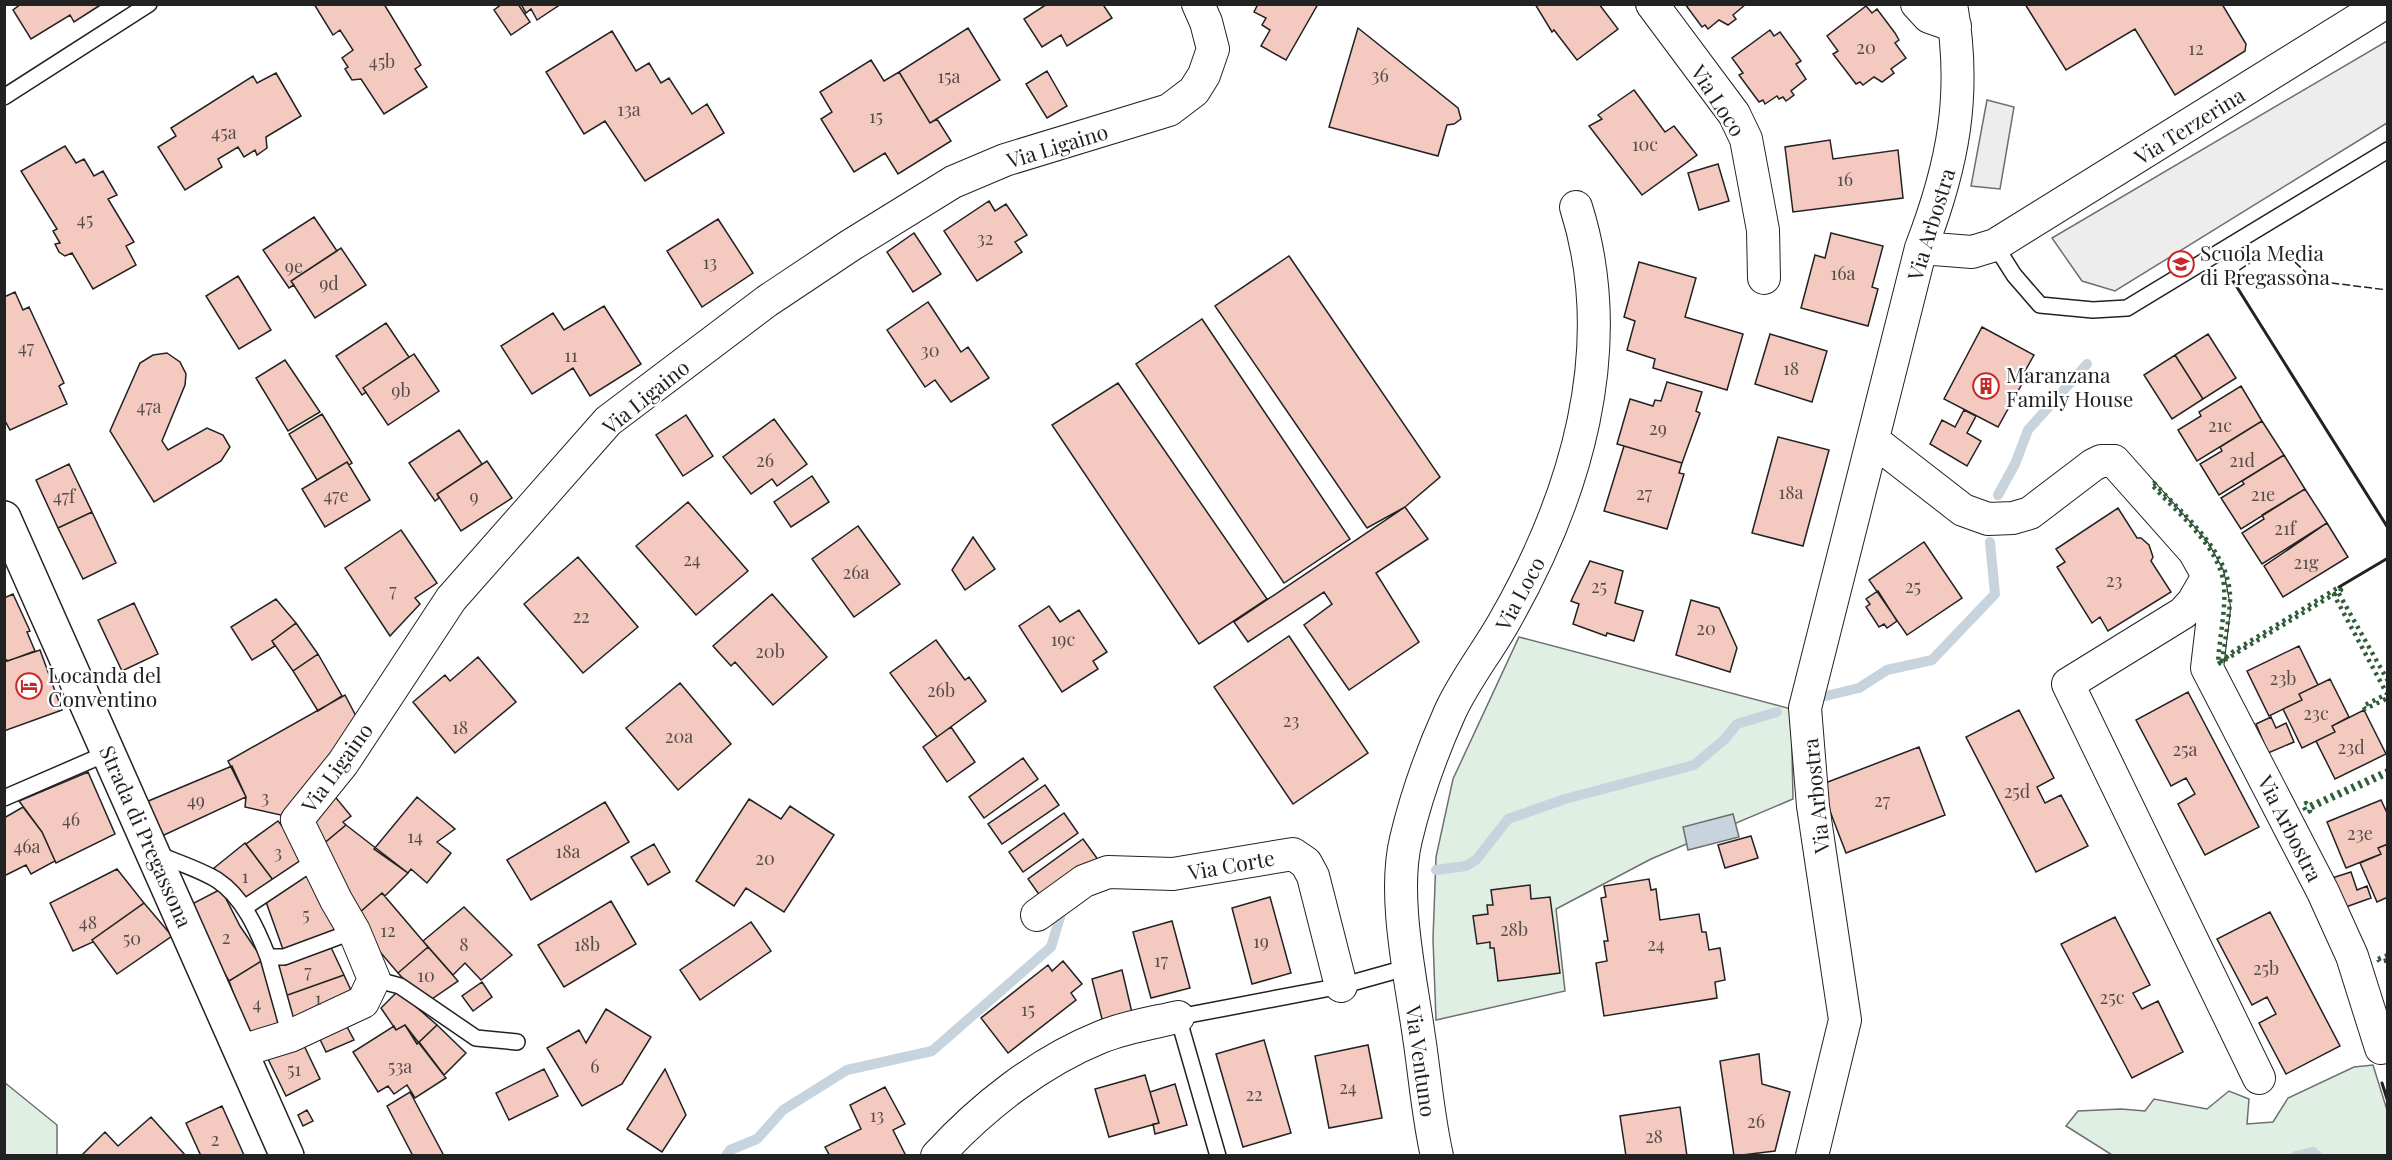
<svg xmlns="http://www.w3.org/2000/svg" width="2392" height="1160" viewBox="0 0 2392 1160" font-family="'Playfair Display',serif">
	<rect width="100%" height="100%" fill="#fff"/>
	<path fill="#e0efe3" stroke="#6f6f6f" stroke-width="1.5" d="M1519 637 1791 709 1793 799 1651 859 1556 909 1565 991 1436 1020 1433 939 1436 857 1453 779Z
		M2373 1065 2387 1110V1155H2112L2066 1126 2078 1111 2121 1109 2145 1111 2154 1099 2207 1109 2229 1091 2249 1099 2247 1124 2273 1122 2288 1098 2354 1067Z
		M4 1082 57 1125V1155H5Z"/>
	<path fill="#ededed" stroke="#6f6f6f" stroke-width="1.5" d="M2387 41V123L2115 291 2082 281 2052 238Z
		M1987 100 2014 107 2000 189 1971 186Z"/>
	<path fill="#c7d3dd" stroke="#6f6f6f" stroke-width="1.5" d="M1733 814 1739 837 1688 850 1683 827Z"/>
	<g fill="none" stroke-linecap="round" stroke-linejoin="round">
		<path stroke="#c7d3dd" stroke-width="10" d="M1998 495 2015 464 2028 430 2087 364
			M1813 699 1859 688 1887 670 1932 660 1995 594 1990 542
			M1436 870 1466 866 1476 860 1508 819 1565 799 1694 765 1724 740 1737 724 1777 712
			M726 1156 730 1150 757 1139 783 1110 847 1070 932 1051 1051 947 1061 914
			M2296 1156 2313 1152 2317 1156"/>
	</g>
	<path fill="#f3c9c0" stroke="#222" stroke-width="1.5" d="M102 4 74 22 70 15 31 39 13 10 21 4Z
		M314 4H384L421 65 415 69 427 87 384 114 361 79 352 80 345 69 348 67 342 58 353 50 340 30 333 35Z
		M502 4H518L530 22 511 35 494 10Z
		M521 4H561L537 20 531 9 526 13Z
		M1047 4H1106L1104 6 1112 18 1067 46 1061 35 1042 47 1024 19Z
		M1258 4H1318L1286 60 1261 46 1270 30 1262 25 1266 18 1254 12Z
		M1535 4H1599L1618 29 1577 60 1554 30 1552 32Z
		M1685 4H1746L1733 15 1736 19 1728 25 1719 20 1708 29 1705 25 1702 27Z
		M2025 4H2222L2246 44 2245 51 2175 95 2135 29 2066 70Z
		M1866 6 1872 13 1877 9 1895 33 1899 40 1895 43 1906 58 1891 69 1894 73 1882 82 1874 77 1863 85 1860 82 1856 84 1833 54 1838 51 1827 36Z
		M968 28 1000 80 930 123 899 72Z
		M1358 28 1458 108 1461 119 1454 124 1447 125 1438 156 1329 127Z
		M1770 30 1774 36 1780 32 1801 61 1796 64 1806 79 1791 91 1794 95 1786 101 1783 97 1779 99 1777 96 1765 104 1763 100 1759 102 1739 75 1743 73 1732 58Z
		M612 31 636 71 649 63 661 83 669 78 692 114 707 104 724 133 645 181 605 121 584 134 546 72Z
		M871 60 884 81 899 72 930 123 937 119 951 141 898 174 885 153 854 172 821 119 832 112 820 92Z
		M1047 71 1067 106 1047 118 1026 84Z
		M276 73 301 116 266 137 267 148 257 155 255 150 244 157 238 147 218 159 222 167 185 190 158 147 176 136 171 128 253 76 257 83Z
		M1634 90 1665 132 1674 126 1697 155 1642 195 1589 126 1602 119 1598 115Z
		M1830 140 1833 159 1898 150 1903 198 1793 212 1785 147Z
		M65 146 76 163 84 159 94 176 103 171 117 195 108 199 134 242 126 246 136 265 93 289 72 253 65 256 59 252 55 244 60 243 53 231 57 229 21 171Z
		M1718 164 1729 201 1699 210 1688 173Z
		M989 201 995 211 1006 204 1027 235 1015 242 1022 252 977 281 944 231Z
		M314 217 337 251 291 281 294 285 289 288 263 250Z
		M718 219 753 273 702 307 667 251Z
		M914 233 941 274 913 292 887 252Z
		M1831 233 1883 246 1872 287 1878 289 1868 326 1801 308 1815 255 1825 258Z
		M341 248 366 285 315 318 291 281Z
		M1289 256 1440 477 1405 507 1367 528 1215 306Z
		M1639 262 1696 278 1685 317 1743 334 1727 390 1653 368 1655 359 1627 350 1635 321 1624 317Z
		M238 276 271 330 239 349 206 296Z
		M15 292 23 310 29 307 64 383 59 386 67 404 10 430 4 419V297Z
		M928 302 961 352 968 347 989 378 951 402 935 380 925 387 887 330Z
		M604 306 641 364 590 396 573 368 532 394 501 346 553 313 564 330Z
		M1202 319 1350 539 1284 583 1136 364Z
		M386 323 409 357 363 388 366 392 362 395 336 356Z
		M1982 327 2034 355 2025 371 2028 373 1998 427 1944 399Z
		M1770 334 1827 351 1812 402 1755 384Z
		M2208 334 2236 378 2203 399 2175 355Z
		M167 353 180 362 186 374 185 385 162 441 168 450 207 428 223 435 230 447 221 461 154 502 110 431 140 363 153 355Z
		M414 354 439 391 388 425 363 388Z
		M2175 355 2203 399 2172 419 2144 375Z
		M285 360 320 412 288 431 256 378Z
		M1667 382 1702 392 1696 411 1700 413 1682 463 1617 444 1630 399 1653 406 1655 400 1661 401Z
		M1118 383 1267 599 1199 644 1052 425Z
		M2241 386 2262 421 2197 461 2178 430 2201 416 2199 412Z
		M1964 410 1976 416 1967 433 1981 441 1967 466 1930 444 1942 420 1955 427Z
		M322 414 352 463 349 465 347 462 317 480 289 434Z
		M686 415 713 456 683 476 656 435Z
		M774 419 807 464 777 486 772 479 751 494 723 457Z
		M2262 421 2284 455 2219 495 2200 464 2222 451 2220 447Z
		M459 430 482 464 437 494 439 498 435 501 409 463Z
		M1778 437 1829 450 1803 546 1752 533Z
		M1624 446 1682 463 1679 473 1684 474 1667 529 1604 511Z
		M2284 455 2305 489 2241 529 2221 498 2244 484 2242 481Z
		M487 461 512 498 461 531 437 494Z
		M347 462 370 500 325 527 302 489Z
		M69 464 92 512 58 528 36 480Z
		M812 476 829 502 791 527 774 502Z
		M2305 489 2327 523 2262 564 2242 533 2264 519 2262 515Z
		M688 502 748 571 696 615 636 546Z
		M1405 507 1428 539 1376 573 1419 642 1349 690 1304 625 1332 604 1324 592 1248 642 1234 622Z
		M2118 508 2137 538H2141L2149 545 2153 557 2151 561 2171 592 2108 631 2100 617 2092 623 2057 567 2065 562 2056 549Z
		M92 512 116 563 83 579 58 528Z
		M2327 523 2348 557 2283 597 2264 566Z
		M858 526 900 584 854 617 812 559Z
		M401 530 437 583 415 598 420 604 390 636 345 568Z
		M973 537 995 569 965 590 952 570Z
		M1924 542 1962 598 1907 635 1869 580Z
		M578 557 638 627 583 673 524 604Z
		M1590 561 1623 571 1615 603 1643 611 1634 641 1607 633 1606 636 1573 624 1579 604 1571 601Z
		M1878 591 1897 621 1887 628 1884 624 1879 627 1866 607 1870 604 1866 599Z
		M13 594 30 631 27 632 35 651 8 661 4 658V598Z
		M772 594 827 657 773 705 735 662 731 666 713 646Z
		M276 599 296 623 272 641 275 646 252 660 231 627Z
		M1691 600 1719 608 1737 648 1730 672 1676 655Z
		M134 603 158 654 122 671 98 620Z
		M1049 606 1060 622 1079 610 1107 652 1093 661 1098 669 1062 692 1019 626Z
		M296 623 318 654 293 671 272 641Z
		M1289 636 1368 753 1293 804 1214 687Z
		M936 640 965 680 969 677 986 701 937 737 890 673Z
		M2299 646 2318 685 2299 694 2302 700 2269 716 2247 671Z
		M40 650 62 710 4 731V662Z
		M318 654 342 696 318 711 293 671Z
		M478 657 516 702 455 753 413 702 445 675 450 681Z
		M2330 679 2349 717 2332 726 2335 732 2302 748 2283 709 2302 700 2299 694Z
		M680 683 731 744 678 790 626 728Z
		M2188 692 2259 827 2205 855 2178 804 2195 794 2186 778 2171 786 2136 720Z
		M345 695 358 720 285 816 245 807 246 797 228 761Z
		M2019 710 2054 778 2037 787 2045 803 2061 795 2088 846 2036 872 1966 737Z
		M2364 710 2386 754 2335 779 2316 741 2335 732 2332 726Z
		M2271 717 2276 728 2286 723 2294 742 2268 753 2256 724Z
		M951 727 975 762 947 782 923 747Z
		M1919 747 1945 815 1846 853 1820 785Z
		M1023 758 1038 779 984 818 969 797Z
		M232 766 246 797 162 836 146 802Z
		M88 772 115 834 56 863 42 832 19 801Z
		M1045 785 1059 805 1002 844 988 824Z
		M332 793 351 816 343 822 346 825 317 849 310 817Z
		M417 797 455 829 437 842 451 853 427 883 411 869 408 873 374 849Z
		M749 799 781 819 790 806 834 835 784 912 746 888 734 906 696 881Z
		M2381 800 2388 815V844L2378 848 2381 854 2346 868 2327 822Z
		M605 802 629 842 531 900 507 860Z
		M23 807 42 832 55 861 31 874 26 865 4 876V818Z
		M1064 813 1078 833 1023 872 1009 852Z
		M278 821 310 860 276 884 246 844Z
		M346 825 408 873 385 896 382 893 352 919 315 851Z
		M1751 836 1758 858 1725 868 1718 845Z
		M1083 839 1099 861 1043 900 1028 879Z
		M245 843 276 884 244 905 214 868Z
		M654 844 670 872 648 885 631 857Z
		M2388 844V897L2377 902 2360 863 2381 854 2378 848Z
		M317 868 349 928 285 955 265 899Z
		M117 869 144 903 92 940 93 942 73 951 50 903Z
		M2351 872 2357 890 2367 886 2371 898 2343 908 2332 878Z
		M1649 879 1651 890 1656 889 1660 920 1699 914 1702 932H1706L1709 950 1720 948 1725 980 1715 982 1717 998 1604 1016 1596 963 1607 961 1604 941H1608L1601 898 1606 897 1604 886Z
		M1530 885 1531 899 1550 897 1560 973 1498 981 1494 948H1490V942L1477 944 1473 916 1488 914 1487 905H1493L1491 890Z
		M221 889 240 926 263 960 229 981 209 947 192 904Z
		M382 893 428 947 398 973 352 919Z
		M1270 897 1291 973 1252 984 1232 908Z
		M611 901 636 944 564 987 538 945Z
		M144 903 172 936 117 974 92 940Z
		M464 907 512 955 481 980 465 963 453 975 423 941Z
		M2270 912 2340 1046 2286 1074 2259 1023 2276 1014 2267 997 2252 1005 2217 939Z
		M2115 917 2150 985 2133 993 2142 1009 2158 1001 2183 1052 2132 1078 2061 944Z
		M1172 921 1190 988 1151 998 1133 932Z
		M751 922 771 951 700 1000 680 970Z
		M328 941 344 975 282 997 273 968Z
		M428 947 458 981 426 1003 398 973Z
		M263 960 284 1025 249 1037 229 981Z
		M1063 961 1082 984 1071 993 1076 1000 1008 1053 981 1018 1048 965 1052 971Z
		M1122 970 1133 1017 1103 1023 1092 979Z
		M344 975 355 999 289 1022 282 997Z
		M482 982 492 997 473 1011 462 996Z
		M398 991 437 1025 417 1044 405 1025 396 1030 381 1008Z
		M606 1009 651 1037 622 1084 582 1106 547 1048 579 1030 586 1043Z
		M345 1023 354 1040 326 1052 318 1035Z
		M405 1025 446 1078 415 1098 407 1085 394 1094 388 1086 378 1092 353 1052 394 1026 396 1030Z
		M437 1025 466 1053 444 1075 419 1042Z
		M299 1035 320 1079 286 1096 268 1059Z
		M1264 1040 1291 1133 1243 1147 1216 1054Z
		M1368 1045 1382 1118 1329 1128 1315 1056Z
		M1759 1054 1762 1084 1790 1092 1775 1151 1734 1156 1720 1061Z
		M544 1069 558 1096 509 1120 496 1093Z
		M665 1069 686 1115 662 1152 627 1129Z
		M1145 1075 1159 1123 1109 1137 1095 1089Z
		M1175 1084 1187 1125 1155 1134 1153 1124 1159 1123 1150 1092Z
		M885 1087 905 1124 893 1130 906 1156H830L825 1147 861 1129 850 1105Z
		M410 1092 443 1154 440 1156H413L387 1106Z
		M222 1106 244 1155 243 1156H201L186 1123Z
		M1680 1107 1687 1156H1626L1620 1116Z
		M307 1110 313 1121 303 1126 298 1115Z
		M151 1117 186 1156H81L105 1132 118 1146Z"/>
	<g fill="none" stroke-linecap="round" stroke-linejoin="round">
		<g stroke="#222" stroke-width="18">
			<path id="lane" d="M4 97 149 4
				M1995 245 2014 275 2040 305 2093 310 2127 308 2388 150
				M4 798 110 752
				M157 854C176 862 199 869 217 880 243 897 257 929 268 957H284L354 931
				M244 908 316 860
				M268 957 290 1036
				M374 979 400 986 476 1038 517 1042
				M1218 1156 1178 1017 1341 986 1409 967"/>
		</g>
		<g stroke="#222" stroke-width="34">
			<path id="street" d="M1652 4 1734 114 1746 139 1763 230 1764 278
				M1917 4 1929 17 1955 26
				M1921 248 1972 252 1995 245 2383 4
				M1874 441 1963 510 1988 519 2013 518 2030 513 2093 465 2101 461H2114L2194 551 2208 576 2214 608 2207 668 2323 892 2352 956 2381 1048
				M2208 576 2193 602 2183 613 2068 684 2259 1078
				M1037 915 1084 881 1108 872 1173 874 1293 854 1306 863 1313 876 1341 986
				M241 1051 290 1036 363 1002 374 979 354 931 336 900 297 820 343 763 451 599 608 421 767 301 851 245 953 182 1005 160 1169 110 1194 91 1204 75 1213 49 1206 22 1198 4
				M937 1156C982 1107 1039 1062 1101 1037 1125 1027 1152 1023 1178 1017
				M1437 1156C1428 1117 1425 1076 1419 1037 1411 979 1392 896 1406 839 1416 797 1432 752 1450 712 1464 681 1487 652 1504 622 1575 498 1621 349 1576 207
				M1812 1156 1845 1020 1813 806 1805 708 1921 248C1953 165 1967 94 1951 4"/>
		</g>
		<g stroke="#222" stroke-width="36">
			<path id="secondary" d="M4 518 287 1156"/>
		</g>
		<use href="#lane" stroke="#fff" stroke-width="15"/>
		<use href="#street" stroke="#fff" stroke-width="32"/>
		<use href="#secondary" stroke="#fff" stroke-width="33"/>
		<path stroke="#2f5e38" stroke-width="4.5" stroke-dasharray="3 4.5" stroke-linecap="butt" d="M2154 483C2183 515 2232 553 2230 601 2229 620 2225 641 2222 661L2234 651 2339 587 2341 590 2218 664C2219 638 2226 612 2224 586 2220 546 2177 513 2152 485Z
			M2388 681 2338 592 2334 595 2387 694 2363 706 2365 709 2388 698
			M2388 770 2308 806 2306 803 2303 805 2307 813 2310 811 2309 809 2388 774
			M2378 959 2380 962 2388 960
			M2378 959 2388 955"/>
		<path stroke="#222" stroke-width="1.5" stroke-dasharray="8 3" stroke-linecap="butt" d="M2279 247 2315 281 2388 290
			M2230 276 2250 263"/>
		<path stroke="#222" stroke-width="3" d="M2230 276 2388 528
			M2339 587 2388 558
			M2382 1083 2388 1102"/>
	</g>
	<defs>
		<g id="school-ring" transform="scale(1.35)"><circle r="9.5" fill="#fff" stroke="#c62828" stroke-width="1.5"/><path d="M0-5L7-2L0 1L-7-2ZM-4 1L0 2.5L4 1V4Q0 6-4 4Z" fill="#c62828"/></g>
		<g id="building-ring" transform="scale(1.35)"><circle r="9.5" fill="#fff" stroke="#c62828" stroke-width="1.5"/><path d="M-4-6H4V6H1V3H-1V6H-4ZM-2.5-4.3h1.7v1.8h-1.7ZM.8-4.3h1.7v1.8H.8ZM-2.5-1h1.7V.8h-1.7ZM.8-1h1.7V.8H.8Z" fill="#c62828"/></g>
		<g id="hotel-ring" transform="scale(1.35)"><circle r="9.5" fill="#fff" stroke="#c62828" stroke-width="1.5"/><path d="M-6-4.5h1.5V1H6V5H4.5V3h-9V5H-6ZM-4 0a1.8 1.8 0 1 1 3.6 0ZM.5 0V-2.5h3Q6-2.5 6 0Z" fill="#c62828"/></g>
	</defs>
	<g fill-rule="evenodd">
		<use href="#school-ring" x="2181" y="264"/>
		<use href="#building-ring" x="1986" y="386"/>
		<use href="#hotel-ring" x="29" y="686"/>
	</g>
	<g text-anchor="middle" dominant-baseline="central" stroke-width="4.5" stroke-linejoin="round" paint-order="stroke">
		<g font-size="18" fill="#564c4a">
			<text x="1866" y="47">20</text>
			<text x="2196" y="48">12</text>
			<text x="382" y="61">45b</text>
			<text x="1380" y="75">36</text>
			<text x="949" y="76">15a</text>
			<text x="629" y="109">13a</text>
			<text x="876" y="116">15</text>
			<text x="224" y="132">45a</text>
			<text x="1645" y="144">10c</text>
			<text x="1845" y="179">16</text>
			<text x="85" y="219">45</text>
			<text x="985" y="238">32</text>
			<text x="710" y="262">13</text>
			<text x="294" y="266">9e</text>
			<text x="1843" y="273">16a</text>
			<text x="329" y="283">9d</text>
			<text x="26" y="347">47</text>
			<text x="930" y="350">30</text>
			<text x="571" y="355">11</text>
			<text x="1791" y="368">18</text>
			<text x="401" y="390">9b</text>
			<text x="149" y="406">47a</text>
			<text x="2220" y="425">21c</text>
			<text x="1658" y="428">29</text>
			<text x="765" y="460">26</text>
			<text x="2242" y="460">21d</text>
			<text x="1791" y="492">18a</text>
			<text x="1644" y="493">27</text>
			<text x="2263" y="494">21e</text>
			<text x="336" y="495">47e</text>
			<text x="64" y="496">47f</text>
			<text x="474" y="496">9</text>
			<text x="2285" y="528">21f</text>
			<text x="692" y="559">24</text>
			<text x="2306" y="562">21g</text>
			<text x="856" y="572">26a</text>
			<text x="2114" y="580">23</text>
			<text x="1599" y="586">25</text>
			<text x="1913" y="586">25</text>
			<text x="393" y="590">7</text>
			<text x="581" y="616">22</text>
			<text x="1706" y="628">20</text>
			<text x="1063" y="639">19c</text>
			<text x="770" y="651">20b</text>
			<text x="2283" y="678">23b</text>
			<text x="941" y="690">26b</text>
			<text x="2316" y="713">23c</text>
			<text x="1291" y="720">23</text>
			<text x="460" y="727">18</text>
			<text x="679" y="736">20a</text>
			<text x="2351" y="747">23d</text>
			<text x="2185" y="749">25a</text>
			<text x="2017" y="791">25d</text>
			<text x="265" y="797">3</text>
			<text x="196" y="800">49</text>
			<text x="1882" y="800">27</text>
			<text x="71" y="819">46</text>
			<text x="2360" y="833">23e</text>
			<text x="415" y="836">14</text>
			<text x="27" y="846">46a</text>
			<text x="568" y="851">18a</text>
			<text x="278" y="852">3</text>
			<text x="765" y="858">20</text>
			<text x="245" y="876">1</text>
			<text x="306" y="914">5</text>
			<text x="88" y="922">48</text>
			<text x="1514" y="929">28b</text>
			<text x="388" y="930">12</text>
			<text x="226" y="937">2</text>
			<text x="132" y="938">50</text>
			<text x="1261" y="941">19</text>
			<text x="464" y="944">8</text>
			<text x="587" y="944">18b</text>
			<text x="1656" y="944">24</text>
			<text x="1161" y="960">17</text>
			<text x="2266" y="968">25b</text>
			<text x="308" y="971">7</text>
			<text x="426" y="975">10</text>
			<text x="2112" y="997">25c</text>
			<text x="318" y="998">1</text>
			<text x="257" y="1003">4</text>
			<text x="1028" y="1009">15</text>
			<text x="400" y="1066">53a</text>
			<text x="595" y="1066">6</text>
			<text x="294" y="1069">51</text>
			<text x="1348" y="1087">24</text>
			<text x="1254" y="1094">22</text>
			<text x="877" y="1115">13</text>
			<text x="1756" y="1121">26</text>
			<text x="1654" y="1136">28</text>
			<text x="215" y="1139">2</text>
		</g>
		<g font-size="21" fill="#222" stroke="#fff">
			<text transform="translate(1719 100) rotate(57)">Via Loco</text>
			<text transform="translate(2189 125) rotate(-32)">Via Terzerina</text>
			<text transform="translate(1057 145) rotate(-17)">Via Ligaino</text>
			<text transform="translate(1930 224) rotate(-73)">Via Arbostra</text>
			<text transform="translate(645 396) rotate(-39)">Via Ligaino</text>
			<text transform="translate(1519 593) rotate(-62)">Via Loco</text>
			<text transform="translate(336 767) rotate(-54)">Via Ligaino</text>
			<text transform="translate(1815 796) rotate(-96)">Via Arbostra</text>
			<text transform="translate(2291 828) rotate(63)">Via Arbostra</text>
			<text transform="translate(147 836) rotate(66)">Strada di Pregassona</text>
			<text transform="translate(1231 864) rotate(-10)">Via Corte</text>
			<text transform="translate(1422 1061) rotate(82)">Via Ventuno</text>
		</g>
		<g font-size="21" fill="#222" stroke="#fff" text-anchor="start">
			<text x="2200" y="252">Scuola Media<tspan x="2200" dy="24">di Pregassona</tspan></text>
			<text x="2006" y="374">Maranzana<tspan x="2006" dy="24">Family House</tspan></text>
			<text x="48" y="674">Locanda del<tspan x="48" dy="24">Conventino</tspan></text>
		</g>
	</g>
	<rect width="2392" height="1160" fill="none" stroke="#222222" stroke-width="12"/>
</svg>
